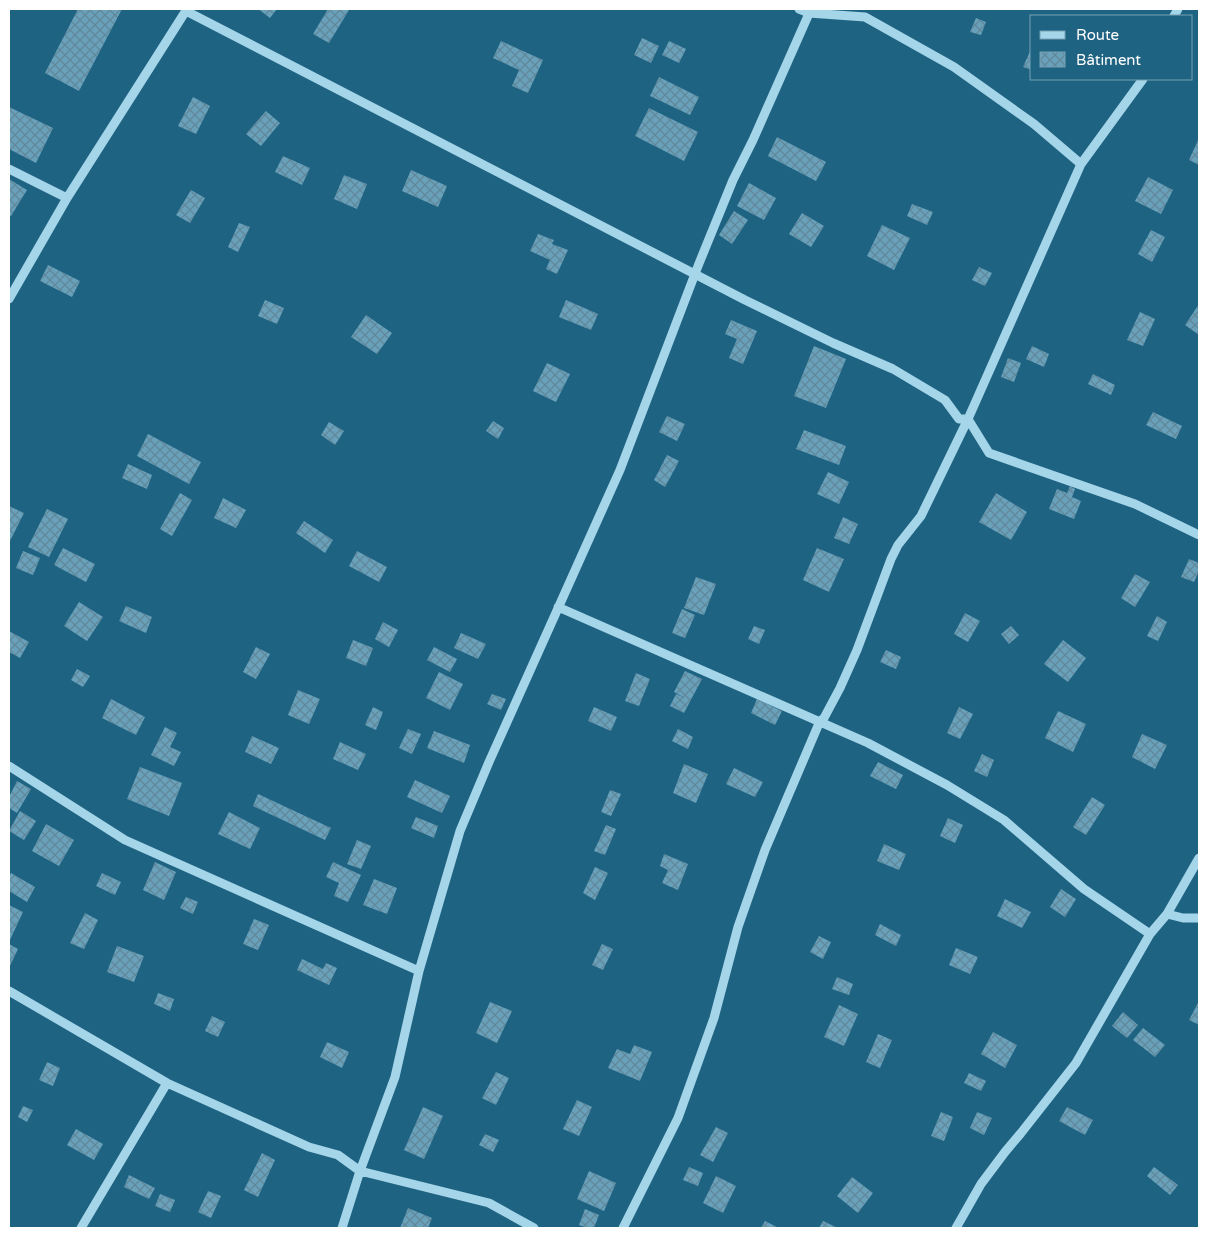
<svg xmlns="http://www.w3.org/2000/svg" width="1208" height="1237" viewBox="0 0 1208 1237" font-family="'Varela Round',sans-serif">
	<defs>
		<pattern id="building-cross-hatch" width="8" height="8" patternUnits="userSpaceOnUse" patternTransform="scale(1.25)"><rect width="8" height="8" fill="#69a1bb"/><path d="M0 0l8 8M0 8l8-8" fill="none" stroke="#60889a"/></pattern>
	</defs>
	<rect width="100%" height="100%" fill="#1f6382"/>
	<path fill="url(#building-cross-hatch)" d="M78 9H122L79 91 45 73Z
		M258 9H277L270 18Z
		M328 9 349 10 329 43 313 34Z
		M976 18 986 22 981 35 970 32Z
		M642 38 659 46 651 63 634 55Z
		M501 41 543 60 528 93 512 86 519 70 493 58Z
		M669 41 686 49 679 63 662 55Z
		M1032 47V70L1023 67Z
		M659 77 699 97 690 115 650 96Z
		M193 97 210 106 196 134 178 126Z
		M9 107 53 128 36 163 9 149Z
		M649 108 698 132 684 161 635 136Z
		M266 111 280 123 261 146 246 134Z
		M777 137 826 162 816 181 768 156Z
		M1199 138V165L1189 160Z
		M283 156 310 168 302 185 275 172Z
		M411 170 447 186 438 207 402 191Z
		M344 175 367 184 357 209 334 199Z
		M1148 177 1173 190 1161 214 1135 201Z
		M9 179 27 190 11 216 9 215Z
		M749 183 776 198 764 220 737 206Z
		M191 190 205 198 190 223 176 215Z
		M912 204 933 212 927 225 907 216Z
		M734 211 748 220 732 244 719 235Z
		M802 213 824 226 811 247 789 234Z
		M239 223 250 227 238 252 228 247Z
		M882 225 910 238 894 270 867 256Z
		M1151 230 1165 237 1152 262 1138 254Z
		M538 234 554 240 552 244 568 250 557 274 546 269 550 260 530 251Z
		M48 265 80 281 72 297 40 281Z
		M979 267 992 273 985 286 972 280Z
		M265 300 284 308 277 324 258 316Z
		M566 300 598 314 591 330 559 317Z
		M1199 304V335L1185 325Z
		M1140 312 1155 319 1143 346 1127 340Z
		M366 315 392 333 377 354 351 337Z
		M731 320 757 331 743 364 729 358 737 339 725 334Z
		M814 346 846 359 826 408 794 396Z
		M1032 346 1049 354 1044 367 1026 359Z
		M1008 358 1021 363 1014 382 1001 377Z
		M547 363 570 374 556 402 533 391Z
		M1093 374 1115 385 1111 395 1088 384Z
		M1153 412 1182 426 1176 439 1146 425Z
		M667 416 685 424 677 441 659 432Z
		M493 421 504 428 498 439 486 431Z
		M329 422 344 431 335 445 321 435Z
		M804 430 846 446 839 465 796 449Z
		M148 434 201 462 189 484 137 456Z
		M667 455 679 461 665 487 654 480Z
		M128 464 152 475 147 489 122 478Z
		M828 472 849 482 839 504 817 494Z
		M1070 486 1075 489 1072 497 1081 501 1074 519 1049 509 1057 489 1067 493Z
		M180 493 192 500 172 536 160 529Z
		M996 493 1027 512 1011 540 979 522Z
		M223 498 246 510 236 528 214 518Z
		M9 506 24 513 9 543Z
		M47 509 68 519 49 557 28 547Z
		M843 517 858 524 849 544 834 538Z
		M304 521 333 540 325 553 296 533Z
		M63 548 95 564 86 582 54 565Z
		M817 548 844 559 829 592 803 580Z
		M23 551 40 558 33 575 16 568Z
		M357 551 387 567 379 582 349 566Z
		M1189 559 1199 563V571L1194 582 1181 577Z
		M1135 574 1150 582 1135 607 1121 598Z
		M696 577 716 584 704 615 684 608Z
		M79 602 103 617 87 641 64 626Z
		M126 606 152 617 146 633 119 621Z
		M682 609 695 615 685 638 672 633Z
		M965 613 980 621 968 642 954 634Z
		M1157 616 1167 622 1158 641 1147 636Z
		M383 622 398 630 389 647 375 639Z
		M754 626 765 630 759 644 748 639Z
		M1011 626 1019 635 1009 644 1001 634Z
		M9 631 29 642 20 658 9 652Z
		M461 633 486 644 478 659 454 648Z
		M353 640 373 648 366 666 346 658Z
		M1063 640 1086 658 1068 682 1044 664Z
		M256 647 270 654 256 679 243 672Z
		M434 647 457 659 450 672 427 660Z
		M886 650 901 657 896 669 880 662Z
		M77 669 90 676 83 687 71 680Z
		M685 671 702 679 684 713 670 706 676 694 685 698 674 692Z
		M439 672 463 684 450 710 426 698Z
		M636 673 650 679 639 706 625 701Z
		M298 690 320 699 309 724 288 715Z
		M492 694 506 699 501 710 487 704Z
		M111 699 145 717 136 735 102 718Z
		M757 699 782 711 775 725 751 713Z
		M373 707 383 712 376 730 365 725Z
		M594 707 617 717 611 731 588 721Z
		M959 707 973 714 960 739 947 733Z
		M1058 711 1086 724 1073 752 1045 738Z
		M165 727 177 733 170 747 181 752 174 766 151 755Z
		M408 729 421 734 412 754 399 748Z
		M678 729 693 737 688 749 672 741Z
		M434 731 470 745 464 763 427 748Z
		M1142 734 1167 745 1155 769 1132 757Z
		M252 736 279 748 271 764 245 752Z
		M340 742 366 754 358 770 333 759Z
		M982 754 994 760 987 777 974 771Z
		M878 762 903 775 896 789 870 776Z
		M684 764 708 774 696 803 673 793Z
		M140 767 182 783 169 816 127 799Z
		M734 768 763 782 755 797 726 784Z
		M415 780 450 796 442 813 407 797Z
		M17 781 31 789 17 813 9 808V797Z
		M610 790 621 794 611 816 601 812Z
		M258 794 331 828 325 840 253 806Z
		M1092 797 1105 805 1086 835 1073 827Z
		M20 811 36 821 24 840 9 831Z
		M229 812 260 828 250 849 218 834Z
		M416 817 438 826 434 838 411 828Z
		M948 818 963 825 955 843 940 836Z
		M46 824 74 840 59 866 32 851Z
		M606 825 616 829 605 855 594 851Z
		M357 840 371 846 361 869 347 864Z
		M884 844 906 854 899 870 877 861Z
		M664 854 688 864 678 890 662 883 668 870 660 866Z
		M155 862 176 872 164 900 143 890Z
		M333 862 361 875 348 902 334 896 339 883 326 877Z
		M595 867 608 873 595 900 583 893Z
		M11 873 35 887 27 902 9 891V877Z
		M102 873 121 882 115 895 96 886Z
		M374 879 397 888 387 914 363 905Z
		M1061 889 1076 899 1065 917 1050 907Z
		M186 897 198 902 193 914 180 908Z
		M1005 899 1031 912 1022 928 997 916Z
		M9 905 23 912 9 942Z
		M85 913 98 920 84 949 70 943Z
		M254 919 269 925 258 950 243 944Z
		M880 924 901 935 896 946 875 935Z
		M819 936 831 942 823 959 810 952Z
		M9 944 18 949 9 968Z
		M602 944 613 949 603 970 592 965Z
		M117 946 144 956 134 982 107 972Z
		M956 948 978 957 970 974 949 965Z
		M302 959 323 969 326 963 337 968 329 985 297 970Z
		M837 977 853 984 849 995 832 989Z
		M158 993 174 999 170 1011 154 1004Z
		M1199 1001V1025L1189 1020Z
		M490 1002 512 1011 497 1043 476 1033Z
		M839 1005 858 1014 844 1046 824 1037Z
		M1123 1012 1138 1025 1127 1038 1112 1026Z
		M212 1016 225 1022 218 1037 205 1031Z
		M1143 1028 1165 1045 1155 1057 1133 1040Z
		M993 1032 1017 1045 1005 1068 981 1054Z
		M878 1034 892 1040 880 1068 866 1062Z
		M327 1042 349 1052 342 1068 320 1057Z
		M634 1045 652 1052 640 1081 608 1068 617 1049 630 1054Z
		M47 1062 60 1068 53 1086 39 1080Z
		M496 1072 509 1078 496 1105 482 1098Z
		M969 1073 986 1081 981 1091 964 1083Z
		M577 1100 592 1107 579 1136 563 1129Z
		M23 1106 33 1110 27 1122 18 1117Z
		M423 1107 443 1116 424 1159 404 1150Z
		M1067 1107 1093 1120 1085 1135 1059 1121Z
		M941 1112 953 1117 944 1141 931 1136Z
		M977 1112 992 1118 984 1135 970 1128Z
		M716 1127 728 1133 713 1162 700 1155Z
		M76 1129 103 1144 94 1160 67 1145Z
		M485 1134 499 1140 493 1152 479 1145Z
		M262 1153 275 1160 258 1197 244 1190Z
		M689 1167 703 1173 698 1186 683 1180Z
		M1154 1167 1178 1185 1170 1195 1147 1176Z
		M589 1171 616 1183 604 1211 577 1199Z
		M129 1175 155 1188 149 1199 124 1187Z
		M716 1176 736 1186 723 1213 703 1203Z
		M852 1177 873 1193 858 1213 837 1196Z
		M208 1191 221 1196 211 1218 198 1212Z
		M160 1194 175 1200 170 1212 155 1206Z
		M408 1208 432 1218 428 1228H400Z
		M585 1209 599 1215 594 1228H587L579 1225Z
		M765 1221 779 1228H761Z
		M823 1221 838 1228H819Z"/>
	<g fill="none" stroke-linecap="round" stroke-linejoin="round">
		<path stroke="#a5d5e9" stroke-width="9" d="M799 9 809 13 865 17 954 67 1034 124 1081 164
			M186 11 745 300 833 343 893 369 945 400 959 419H968L989 453 1135 504 1199 535
			M1174 16 1178 9
			M9 169 67 198
			M9 299 67 198 187 9
			M558 607 868 743 947 785 1004 820 1084 889 1150 934
			M9 766 125 840 419 971
			M1167 914 1183 918H1199
			M9 991 167 1083 309 1147 338 1155 360 1171 489 1203 534 1228
			M81 1228 167 1083
			M342 1228 360 1171 395 1077 419 971 460 831 489 762 620 470 698 266 733 180 753 140 811 9
			M623 1228 678 1118 714 1018 738 927 765 850 820 721 824 718 840 688 857 650 891 559 898 545 921 516 968 419 1081 164 1143 79
			M956 1228 981 1184 1005 1152 1021 1133 1076 1063 1150 934 1167 914 1199 858"/>
	</g>
	<rect width="1208" height="1237" fill="none" stroke="#ffffff" stroke-width="20"/>
	<rect x="1030" y="15" width="162" height="65" fill="#1f6382" stroke="#79a1b4"/>
	<rect x="1040" y="31" width="25" height="8" fill="#a5d5e9" stroke="#79a1b4"/>
	<text x="1076" y="40" font-size="15" fill="#ffffff">Route</text>
	<rect x="1040" y="52" width="25" height="15" fill="url(#building-cross-hatch)" stroke="#79a1b4"/>
	<text x="1076" y="65" font-size="15" fill="#ffffff">Bâtiment</text>
</svg>
